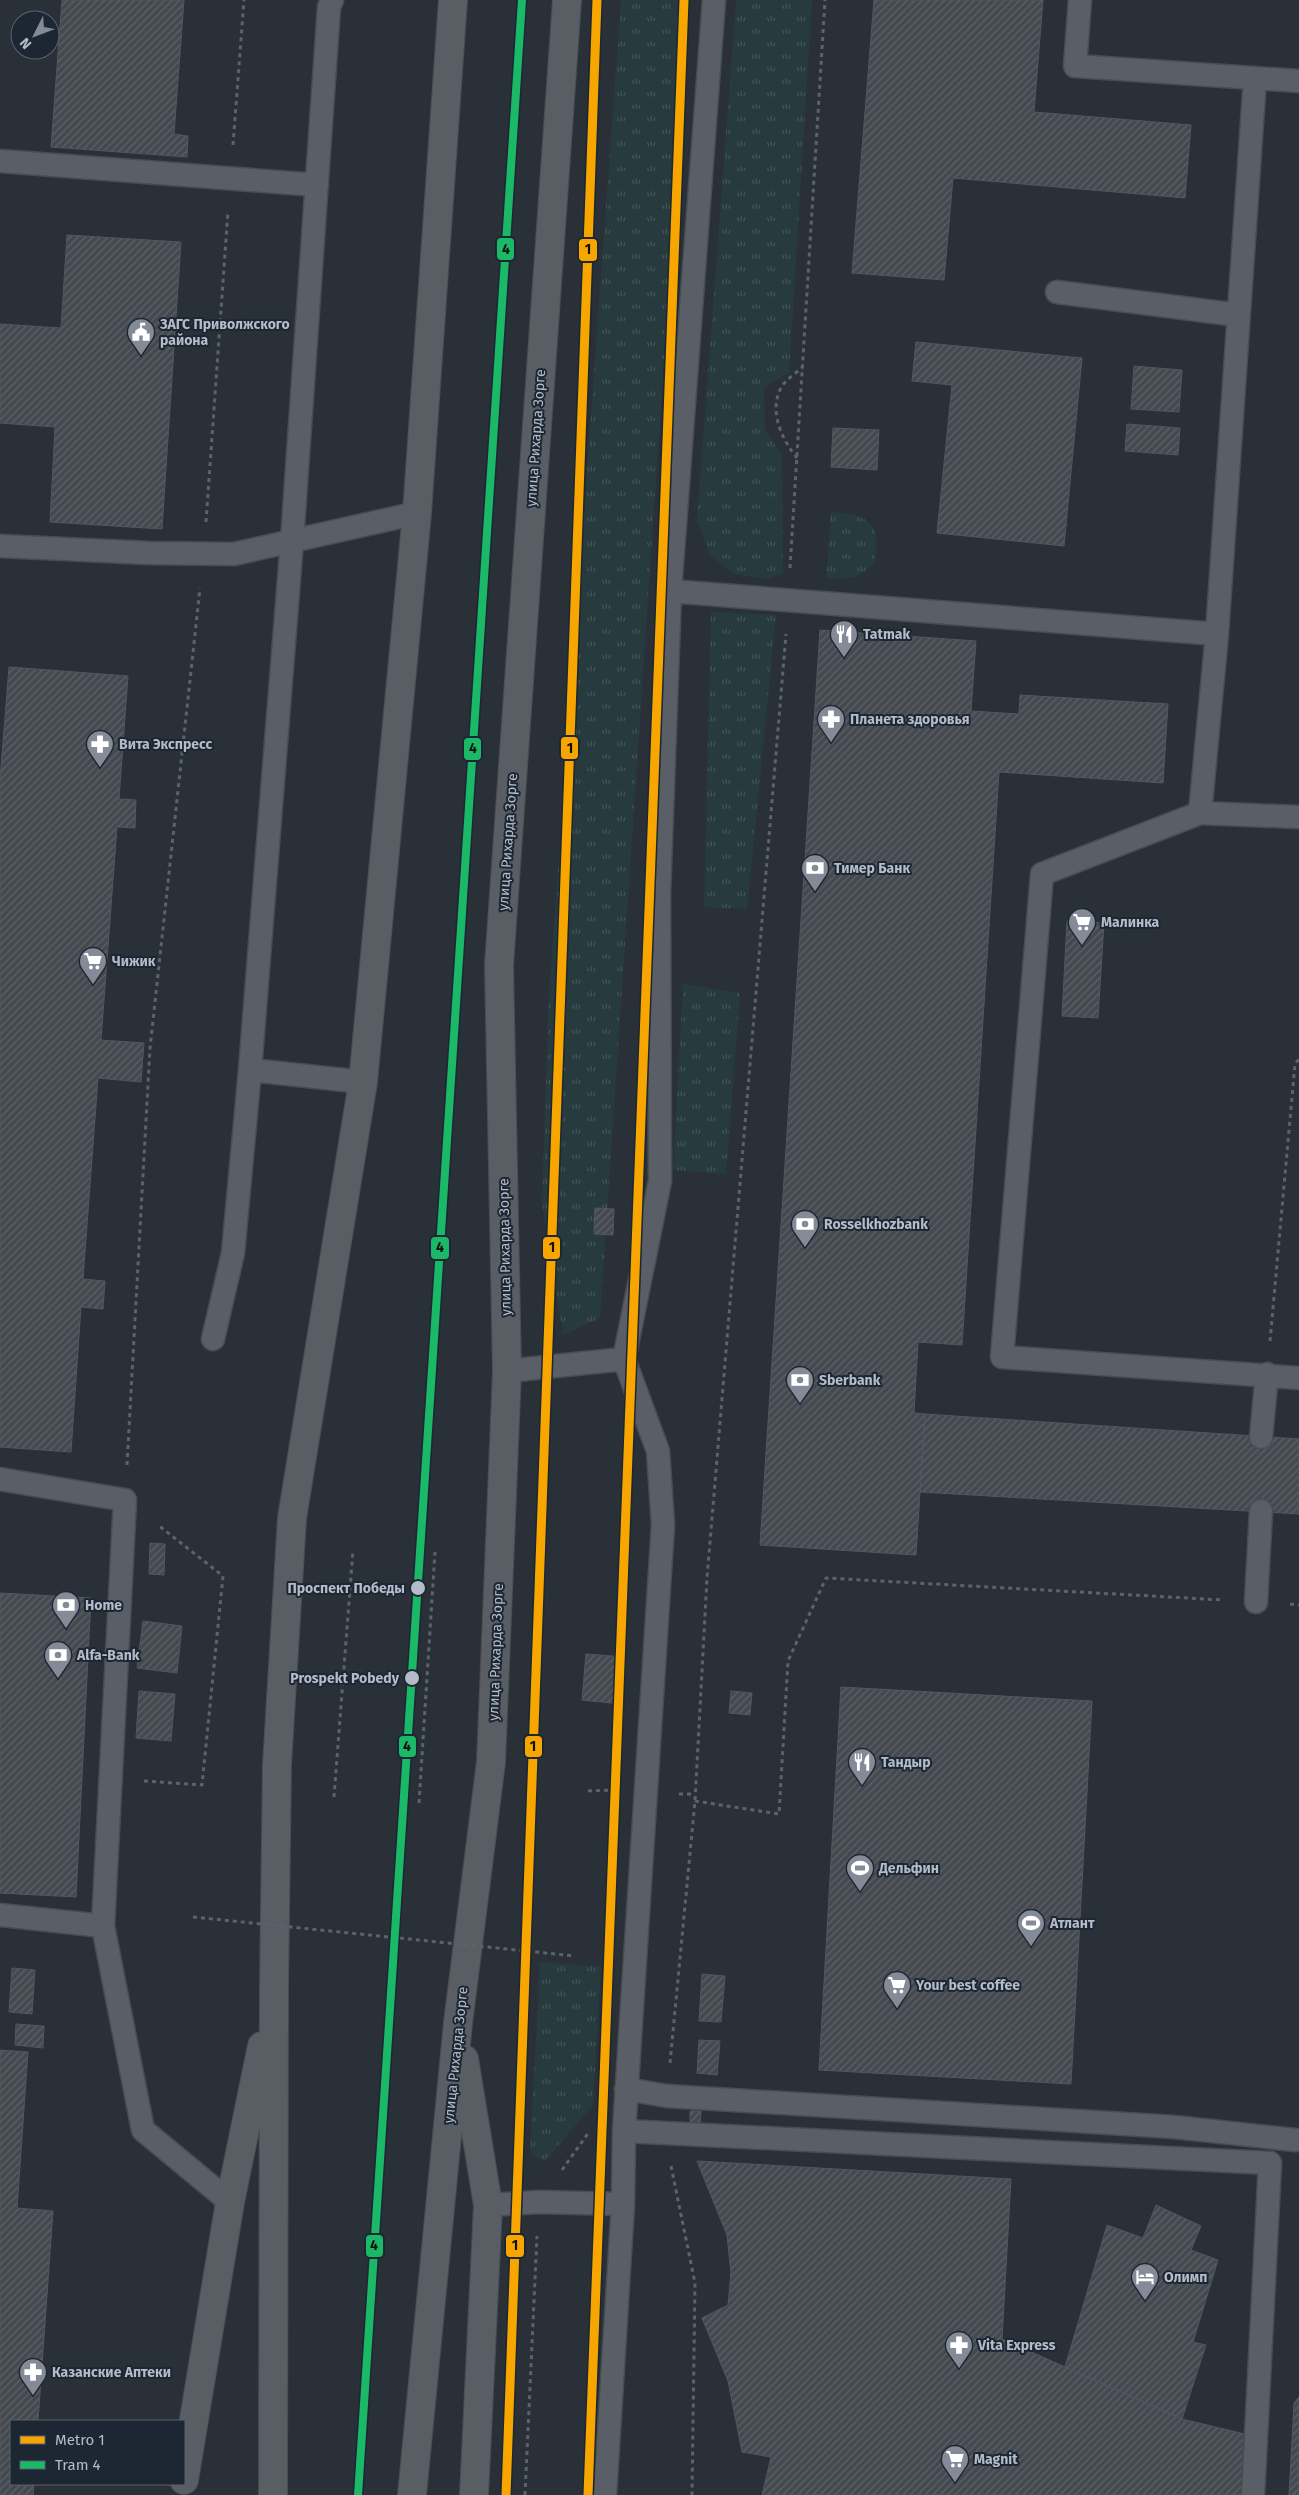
<svg xmlns="http://www.w3.org/2000/svg" width="1299" height="2495" viewBox="0 0 1299 2495" font-family="'Fira Sans',sans-serif">
	<defs>
		<pattern id="grass-tufts" width="24" height="20" patternUnits="userSpaceOnUse" patternTransform="scale(1.25)"><rect width="24" height="20" fill="#273a3e"/><path d="M3 7l-1-3M5 7V3M7 7l1-3M15 17l-1-3M17 17v-4M19 17l1-3" fill="none" stroke="#445559"/></pattern>
		<pattern id="building-hatch" width="6" height="6" patternUnits="userSpaceOnUse" patternTransform="scale(1.25)"><rect width="6" height="6" fill="#444950"/><path d="M-1 1l2-2M0 6l6-6M5 7l2-2" fill="none" stroke="#5d6168"/></pattern>
	</defs>
	<rect width="100%" height="100%" fill="#2a3038"/>
	<path fill="url(#grass-tufts)" d="M621 0H688L600 1318 563 1335 542 1202 549 995Z
		M736 0H812L789 373 764 387 765 431 782 454 783 573 766 579 733 574 710 555 697 521Z
		M831 512C870 515 883 523 874 564 859 579 847 579 826 578Z
		M711 612 776 615 747 909 704 907Z
		M683 984 740 993 726 1174 673 1170Z
		M540 1962 601 1967 593 2105 544 2162 530 2153Z"/>
	<path fill="url(#building-hatch)" stroke="#52575f" d="M62 0H184L174 134 188 136 187 157 51 147Z
		M874 0H1043L1034 112 1191 125 1185 198 953 178 944 280 852 273Z
		M67 235 181 242 162 529 50 522 55 427 0 423V324L61 328Z
		M916 342 1082 358 1064 546 937 533 952 385 912 381Z
		M1134 366 1182 370 1179 412 1131 409Z
		M1127 424 1180 428 1178 455 1125 451Z
		M833 428 879 430 877 470 831 467Z
		M820 630 976 641 971 711 1019 714 1020 695 1168 704 1163 783 999 772 962 1345 918 1342 914 1413 925 1414 916 1555 760 1545Z
		M9 667 128 676 119 799 136 800 135 828 117 827 101 1040 144 1043 141 1082 98 1078 83 1279 105 1281 103 1309 81 1307 71 1452 0 1447V779Z
		M1067 921 1104 923 1098 1018 1062 1016Z
		M595 1208 614 1209 613 1235 594 1234Z
		M925 1414 1299 1439V1514L920 1492Z
		M150 1543 165 1544 164 1575 149 1574Z
		M0 1593 91 1598 76 1897 0 1893Z
		M143 1621 182 1626 177 1673 137 1668Z
		M586 1654 625 1657 621 1704 582 1700Z
		M841 1687 1092 1701 1071 2084 819 2070Z
		M139 1691 175 1694 171 1741 136 1738Z
		M731 1691 752 1693 750 1715 729 1713Z
		M12 1968 35 1970 32 2014 9 2012Z
		M702 1974 725 1976 721 2022 699 2021Z
		M16 2024 44 2026 43 2048 15 2045Z
		M699 2040 720 2041 717 2075 697 2073Z
		M0 2050 28 2052 17 2208 53 2211 38 2421H11V2484H34L33 2495H0Z
		M690 2111H701L700 2124H690Z
		M697 2161 1011 2179 1002 2339 1182 2419 1249 2435 1242 2495H762L771 2457 742 2452 728 2381 702 2318 728 2305 731 2273 727 2235Z
		M1156 2205 1201 2226 1191 2250 1218 2260 1193 2342 1206 2345 1182 2419 1065 2367 1107 2225 1143 2238Z
		M1299 2397V2495H1289L1294 2403Z"/>
	<g fill="none" stroke-linecap="round" stroke-linejoin="round">
		<g stroke="#484c53" stroke-width="25">
			<path id="lane" d="M1080 0 1075 66 1299 81
				M0 161 317 185
				M1057 292 1238 315
				M0 546 149 553 234 554 417 513
				M670 591 1217 634
				M1200 813 1217 634 1255 78
				M1299 817 1200 813 1042 874 1002 1357 1299 1378
				M250 1070 363 1082
				M213 1339 233 1253 250 1070 292 541 329 7 332 0
				M507 1371 624 1359
				M1261 1437 1267 1374
				M0 1479 125 1500 103 1926 143 2130 230 2202
				M1256 1602 1261 1511
				M0 1915 103 1926
				M626 2089 667 2096 1174 2127 1295 2140
				M624 2131 1270 2163 1253 2495
				M623 2204 624 2131 663 1525 658 1451 624 1359 660 1181 659 893 670 591 714 0
				M488 2205 539 2202 623 2204 605 2495"/>
		</g>
		<g stroke="#484c53" stroke-width="30">
			<path id="secondary" d="M464 2059 488 2205 474 2495
				M184 2480 230 2202 262 2046
				M273 2495 274 1986 277 1765 292 1518 363 1082 417 513 453 0
				M412 2495 458 2023 491 1762 507 1371 499 965 567 0"/>
		</g>
		<path stroke="#5d636a" stroke-width="3" stroke-dasharray="4 4" stroke-linecap="butt" d="M233 145 244 0
			M797 458C781 438 768 410 782 386 787 379 796 373 802 368
			M206 522 228 211
			M790 568 825 0
			M1270 1341 1295 1064 1299 1059
			M127 1465 150 1048 200 588
			M1290 1604 1299 1605
			M144 1781 202 1785 223 1576 158 1525
			M588 1791 613 1790
			M679 1794H693
			M334 1797 353 1550
			M695 1801 779 1814 788 1661 826 1578 1223 1600
			M419 1803 435 1552
			M670 2063 695 1801 707 1578 786 634
			M671 2166 695 2283 692 2495
			M562 2170 589 2132
			M525 2495 537 2236"/>
		<use href="#lane" stroke="#5a5e66" stroke-width="22"/>
		<use href="#secondary" stroke="#595d64" stroke-width="28"/>
		<path stroke="#5d636a" stroke-width="3" stroke-dasharray="4 4" stroke-linecap="butt" d="M193 1917 575 1956"/>
		<g stroke="#1d2633" stroke-width="11">
			<path id="tram-1" d="M358 2495 522 0"/>
		</g>
		<use href="#tram-1" stroke="#1ab867" stroke-width="8"/>
		<g stroke="#1d2633" stroke-width="12">
			<path id="metro-1" d="M506 2495 597 0
				M588 2495 684 0"/>
		</g>
		<use href="#metro-1" stroke="#f7a600" stroke-width="9"/>
	</g>
	<defs>
		<g id="civic-pin" transform="scale(1.4375)"><path d="M0 17L-7.5 6A9.5 9.5 0 1 1 7.5 6Z" fill="#848b96" stroke="#1d2633"/><path d="M-.6-6.5H3V-4.5H.6V-3L4-1V1h2V6H-6V1h2V-1L-.6-3ZM-1.2 2.5V6h2.4V2.5Z" fill="#fff"/></g>
		<g id="restaurant-pin" transform="scale(1.4375)"><path d="M0 17L-7.5 6A9.5 9.5 0 1 1 7.5 6Z" fill="#848b96" stroke="#1d2633"/><path d="M-5-6h1v4h1v-4h1v4h1v-4h1v5L-1.5 .5V6h-2V.5L-5-1ZM5-6V6H3V1.5H1.5Q1.5-4 5-6Z" fill="#fff"/></g>
		<g id="pharmacy-pin" transform="scale(1.4375)"><path d="M0 17L-7.5 6A9.5 9.5 0 1 1 7.5 6Z" fill="#848b96" stroke="#1d2633"/><path d="M-2-6h4v4h4v4h-4v4h-4v-4h-4v-4h4Z" fill="#fff"/></g>
		<g id="bank-pin" transform="scale(1.4375)"><path d="M0 17L-7.5 6A9.5 9.5 0 1 1 7.5 6Z" fill="#848b96" stroke="#1d2633"/><path d="M-6-4H6V4H-6ZM0-2.3a2.3 2.3 0 1 0 0 4.6a2.3 2.3 0 1 0 0-4.6Z" fill="#fff"/></g>
		<g id="supermarket-pin" transform="scale(1.4375)"><path d="M0 17L-7.5 6A9.5 9.5 0 1 1 7.5 6Z" fill="#848b96" stroke="#1d2633"/><path d="M-6-5.5h2.5l.6 2H6L4.5 2H-2.5L-4.4-4H-6ZM-1.5 3.2a1.3 1.3 0 1 0 .1 0ZM3 3.2a1.3 1.3 0 1 0 .1 0Z" fill="#fff"/></g>
		<g id="stadium-pin" transform="scale(1.4375)"><path d="M0 17L-7.5 6A9.5 9.5 0 1 1 7.5 6Z" fill="#848b96" stroke="#1d2633"/><path d="M0-5a6.5 5 0 1 0 0 10a6.5 5 0 1 0 0-10ZM-3.5-1.8h7v3.6h-7Z" fill="#fff"/></g>
		<g id="hotel-pin" transform="scale(1.4375)"><path d="M0 17L-7.5 6A9.5 9.5 0 1 1 7.5 6Z" fill="#848b96" stroke="#1d2633"/><path d="M-6-4.5h1.5V1H6V5H4.5V3h-9V5H-6ZM-4 0a1.8 1.8 0 1 1 3.6 0ZM.5 0V-2.5h3Q6-2.5 6 0Z" fill="#fff"/></g>
	</defs>
	<g fill-rule="evenodd">
		<use href="#civic-pin" x="141" y="332"/>
		<use href="#restaurant-pin" x="844" y="634"/>
		<use href="#pharmacy-pin" x="831" y="719"/>
		<use href="#pharmacy-pin" x="100" y="744"/>
		<use href="#bank-pin" x="815" y="868"/>
		<use href="#supermarket-pin" x="1082" y="922"/>
		<use href="#supermarket-pin" x="93" y="961"/>
		<use href="#bank-pin" x="805" y="1224"/>
		<use href="#bank-pin" x="800" y="1380"/>
		<use href="#bank-pin" x="66" y="1605"/>
		<use href="#bank-pin" x="58" y="1655"/>
		<use href="#restaurant-pin" x="862" y="1762"/>
		<use href="#stadium-pin" x="860" y="1868"/>
		<use href="#stadium-pin" x="1031" y="1923"/>
		<use href="#supermarket-pin" x="897" y="1985"/>
		<use href="#hotel-pin" x="1145" y="2277"/>
		<use href="#pharmacy-pin" x="959" y="2345"/>
		<use href="#pharmacy-pin" x="33" y="2372"/>
		<use href="#supermarket-pin" x="955" y="2459"/>
	</g>
	<g fill="#b4bcc9" stroke="#1d2633" stroke-width="2">
		<circle cx="418" cy="1588" r="8"/>
		<circle cx="412" cy="1678" r="8"/>
	</g>
	<g text-anchor="middle" dominant-baseline="central" stroke-width="4" stroke-linejoin="round" paint-order="stroke">
		<g font-size="14" font-weight="bold" fill="#b4bcc9" stroke="#1d2633" text-anchor="start">
			<text x="160" y="324">ЗАГС Приволжского<tspan x="160" dy="16">района</tspan></text>
			<text x="863" y="634">Tatmak</text>
			<text x="850" y="719">Планета здоровья</text>
			<text x="119" y="744">Вита Экспресс</text>
			<text x="834" y="868">Тимер Банк</text>
			<text x="1101" y="922">Малинка</text>
			<text x="112" y="961">Чижик</text>
			<text x="824" y="1224">Rosselkhozbank</text>
			<text x="819" y="1380">Sberbank</text>
			<text x="85" y="1605">Home</text>
			<text x="77" y="1655">Alfa-Bank</text>
			<text x="881" y="1762">Тандыр</text>
			<text x="879" y="1868">Дельфин</text>
			<text x="1050" y="1923">Атлант</text>
			<text x="916" y="1985">Your best coffee</text>
			<text x="1164" y="2277">Олимп</text>
			<text x="978" y="2345">Vita Express</text>
			<text x="52" y="2372">Казанские Аптеки</text>
			<text x="974" y="2459">Magnit</text>
		</g>
		<g font-size="14" fill="#b4bcc9" stroke="#1d2633">
			<text transform="translate(536 438) rotate(-86)">улица Рихарда Зорге</text>
			<text transform="translate(508 842) rotate(-86)">улица Рихарда Зорге</text>
			<text transform="translate(505 1247) rotate(-91)">улица Рихарда Зорге</text>
			<text transform="translate(496 1652) rotate(-88)">улица Рихарда Зорге</text>
			<text transform="translate(456 2055) rotate(-84)">улица Рихарда Зорге</text>
		</g>
		<g font-size="14" font-weight="bold" fill="#b4bcc9" stroke="#1d2633" text-anchor="end">
			<text x="405" y="1588">Проспект Победы</text>
			<text x="399" y="1678">Prospekt Pobedy</text>
		</g>
	</g>
	<g stroke="#1d2633" stroke-width="2">
		<rect x="496" y="237" width="19" height="24" rx="5" fill="#1ab867"/>
		<rect x="578" y="238" width="20" height="24" rx="5" fill="#f7a600"/>
		<rect x="560" y="736" width="19" height="24" rx="5" fill="#f7a600"/>
		<rect x="463" y="737" width="19" height="24" rx="5" fill="#1ab867"/>
		<rect x="430" y="1236" width="20" height="24" rx="5" fill="#1ab867"/>
		<rect x="542" y="1236" width="19" height="24" rx="5" fill="#f7a600"/>
		<rect x="398" y="1735" width="19" height="23" rx="5" fill="#1ab867"/>
		<rect x="524" y="1735" width="19" height="23" rx="5" fill="#f7a600"/>
		<rect x="365" y="2234" width="19" height="24" rx="5" fill="#1ab867"/>
		<rect x="505" y="2234" width="20" height="24" rx="5" fill="#f7a600"/>
	</g>
	<g font-size="14" text-anchor="middle" font-weight="bold" fill="#111">
		<text x="506" y="254">4</text>
		<text x="588" y="254">1</text>
		<text x="570" y="753">1</text>
		<text x="473" y="753">4</text>
		<text x="440" y="1252">4</text>
		<text x="552" y="1252">1</text>
		<text x="407" y="1751">4</text>
		<text x="533" y="1751">1</text>
		<text x="374" y="2250">4</text>
		<text x="515" y="2250">1</text>
	</g>
	<rect x="10" y="2420" width="175" height="65" fill="#1d2633" stroke="#59626f"/>
	<rect x="20" y="2436" width="25" height="8" fill="#f7a600" stroke="#59626f"/>
	<text x="55" y="2445" font-size="15" fill="#b4bcc9">Metro 1</text>
	<rect x="20" y="2461" width="25" height="8" fill="#1ab867" stroke="#59626f"/>
	<text x="55" y="2470" font-size="15" fill="#b4bcc9">Tram 4</text>
	<g transform="translate(35 35) rotate(228)"><circle r="24" fill="#1d2633" stroke="#59626f"/>
	<path d="M0-4L9 19L0 12L-9 19Z" fill="#848b96"/>
	<text y="-8" font-size="14" font-weight="bold" text-anchor="middle" fill="#b4bcc9">N</text>
	</g>
</svg>
